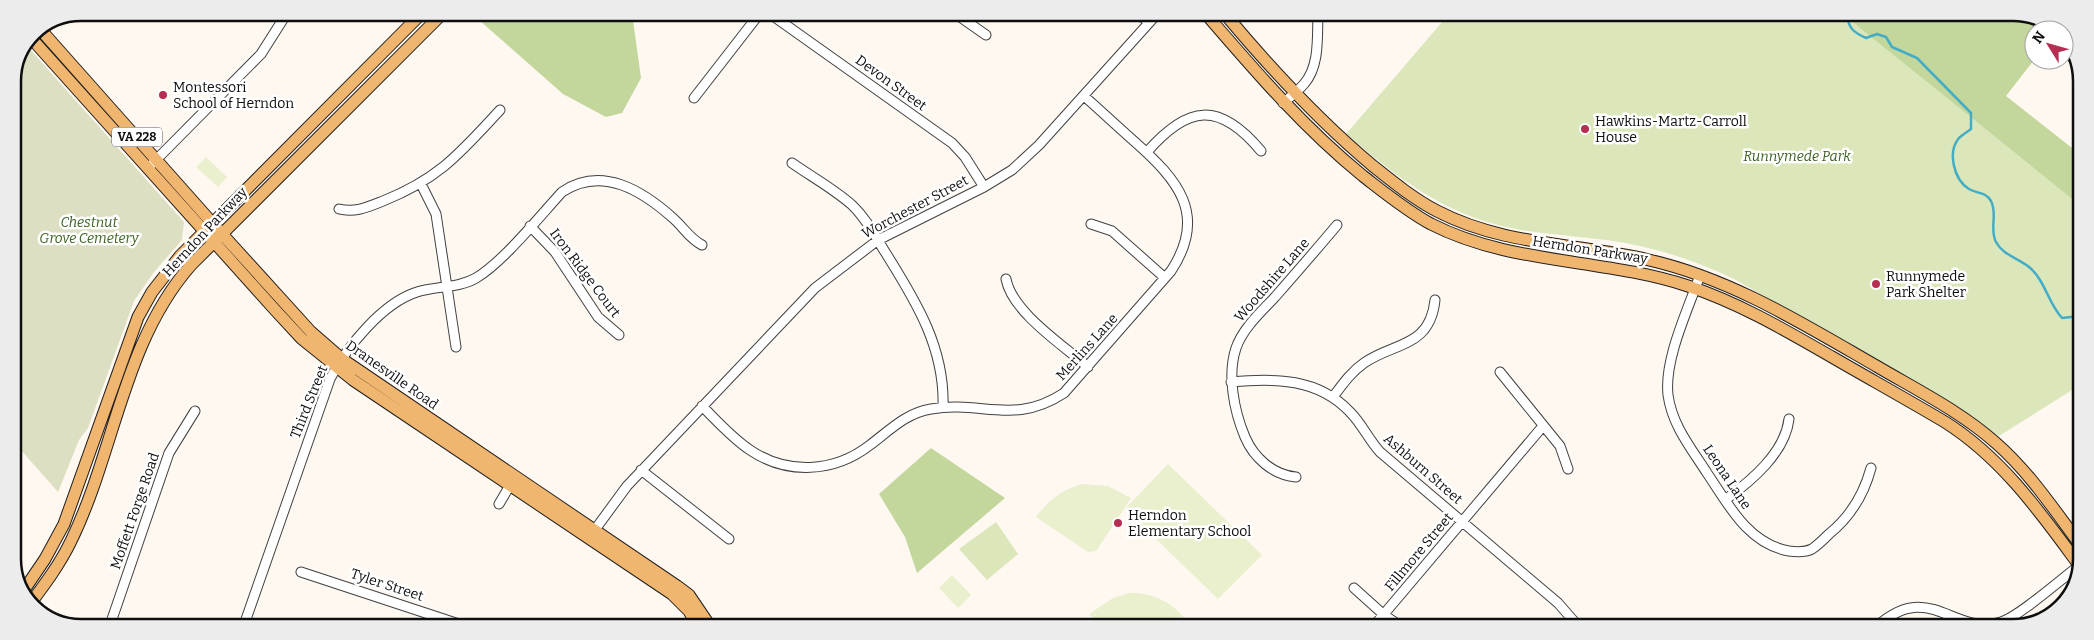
<svg xmlns="http://www.w3.org/2000/svg" width="2094" height="640" viewBox="0 0 2094 640" font-family="Bitter,serif">
	<rect width="100%" height="100%" fill="#fef8f0"/>
	<path fill="#dbe7bb" d="M1449 14 1960 15 2005 96 2081 181 2080 385 1999 436 1970 415 1736 280C1695 260 1652 246 1606 240 1569 235 1530 234 1494 224 1435 208 1391 172 1346 134Z
		M996 522 1018 554 987 580 959 549Z"/>
	<path fill="#c3d79c" d="M471 13H632L641 78 622 113 606 117 563 94Z
		M1844 15H2031L2055 30H2034V60L2006 96 2081 155V206Z
		M931 448 1005 498 917 573 905 537 879 494Z"/>
	<path fill="#dcdfc2" d="M27 46 184 222 182 240 154 272 134 301 88 428 79 440 58 492 13 441V81Z"/>
	<path fill="#eaefcd" d="M206 157 227 177 218 187 196 167Z
		M1168 464 1262 555 1218 599 1125 509Z
		M1083 484 1108 486 1131 498 1096 551 1088 552 1036 517C1049 500 1062 489 1083 484Z
		M952 575 971 595 958 608 939 588Z
		M1129 593C1153 592 1175 603 1189 624L1186 626H1099L1089 614 1113 598Z"/>
	<g fill="none" stroke-linecap="round" stroke-linejoin="round">
		<path stroke="#43adc6" stroke-width="2.5" d="M1848 15C1847 28 1855 33 1866 38L1877 34 1886 37 1892 47 1917 58 1971 113V129C1967 132 1962 135 1959 138 1947 152 1954 180 1969 189 1977 194 1985 191 1991 201 1998 214 1989 229 1996 242 2003 255 2018 258 2029 267 2045 280 2048 303 2062 318L2080 316"/>
		<g stroke="#414141" stroke-width="11">
			<path id="minor" d="M769 13 952 143 965 157 984 187
				M956 14 986 35
				M1138 14 1149 22
				M694 98 760 13
				M1283 103C1290 97 1298 91 1304 84 1320 66 1317 37 1318 14
				M1147 152C1188 105 1219 101 1261 151
				M792 163C812 177 834 189 852 205 867 219 876 238 887 255 917 303 945 349 943 407
				M152 164 261 54 287 13
				M421 184 436 214 456 347
				M339 209C355 213 368 207 383 201 440 178 460 153 500 110
				M1091 224 1112 231 1165 278
				M530 226 555 252 598 317 619 335
				M1700 275C1688 310 1664 359 1668 395 1672 425 1691 448 1707 473 1728 504 1748 544 1789 551 1796 552 1806 552 1812 549 1818 545 1824 539 1829 534 1850 517 1864 494 1871 468
				M1006 279C1012 312 1063 345 1088 367
				M1500 372 1560 446 1568 469
				M1231 382C1275 378 1318 378 1350 412 1362 424 1369 440 1380 452L1558 603 1579 627
				M1333 397C1342 385 1351 372 1364 363 1394 342 1430 348 1435 300
				M702 406C717 421 732 438 750 450 787 475 834 473 870 445 890 430 906 413 931 409 982 400 1014 426 1064 393L1171 271C1208 215 1178 180 1135 142 1118 127 1101 111 1084 96
				M641 470 729 539
				M1296 477C1273 475 1254 458 1245 437 1234 411 1227 375 1236 348 1243 328 1261 312 1275 297 1296 273 1317 249 1337 225
				M1725 500C1751 481 1785 453 1789 419
				M499 504 509 487
				M591 535 627 486 815 288 878 240 984 187 1012 170 1039 145 1157 14
				M301 572 465 626
				M1354 588 1384 615 1402 627
				M110 625 169 453 195 411
				M244 625 330 379C346 348 382 303 417 292 436 286 459 288 476 278 503 262 539 217 562 192 602 165 643 191 674 219 684 228 690 239 702 245
				M1373 627 1543 426
				M1876 627C1930 578 1953 637 2001 622 2020 616 2061 579 2079 566"/>
		</g>
		<g stroke="#1f1f1f" stroke-width="13">
			<path id="major" d="M1206 14C1256 72 1304 128 1363 176 1385 193 1407 211 1431 224 1511 265 1603 258 1688 286 1739 303 1785 330 1832 357 1870 379 1908 400 1945 422 2002 458 2040 512 2079 565
				M1225 14C1271 69 1318 120 1373 166 1393 182 1414 199 1437 211 1504 246 1577 243 1649 260 1732 279 1805 325 1878 367 1919 391 1961 412 1996 443 2029 472 2053 508 2079 543
				M40 29 222 234 311 332 342 359 677 586 689 595 710 626
				M31 38 276 311 302 339 353 380 672 594 689 611 697 626
				M24 590 45 559 64 524 138 317 152 292 180 256 422 13
				M30 604C45 584 60 564 71 541 115 451 123 342 191 265L443 13"/>
		</g>
		<use href="#minor" stroke="#fff" stroke-width="9"/>
		<use href="#major" stroke="#f0b56e" stroke-width="11"/>
	</g>
	<g fill="#b62e52" stroke="#fff" stroke-width="2">
		<circle cx="163" cy="95" r="5"/>
		<circle cx="1585" cy="129" r="5"/>
		<circle cx="1876" cy="284" r="5"/>
		<circle cx="1118" cy="523" r="5"/>
	</g>
	<g text-anchor="middle" dominant-baseline="central" stroke-width="5" stroke-linejoin="round" paint-order="stroke">
		<rect fill="#fff" stroke="#565656" stroke-width="1" x="112" y="127.5" width="50" height="19" rx="4"/>
		<g font-size="12" font-weight="bold" fill="#0e0e0e">
			<text x="137" y="137">VA 228</text>
		</g>
		<g font-size="14" fill="#0e0e0e" stroke="#fff">
			<text transform="translate(891 83) rotate(36)">Devon Street</text>
			<text transform="translate(915 207) rotate(-28)">Worchester Street</text>
			<text transform="translate(205 232) rotate(-47)">Herndon Parkway</text>
			<text transform="translate(1590 250) rotate(9)">Herndon Parkway</text>
			<text transform="translate(585 273) rotate(53)">Iron Ridge Court</text>
			<text transform="translate(1272 280) rotate(-49)">Woodshire Lane</text>
			<text transform="translate(1087 347) rotate(-48)">Merlins Lane</text>
			<text transform="translate(392 375) rotate(35)">Dranesville Road</text>
			<text transform="translate(309 402) rotate(-68)">Third Street</text>
			<text transform="translate(1423 469) rotate(41)">Ashburn Street</text>
			<text transform="translate(1727 477) rotate(56)">Leona Lane</text>
			<text transform="translate(135 511) rotate(-71)">Moffett Forge Road</text>
			<text transform="translate(1419 552) rotate(-50)">Fillmore Street</text>
			<text transform="translate(387 585) rotate(18)">Tyler Street</text>
		</g>
		<g font-size="14" fill="#0e0e0e" stroke="#fff" text-anchor="start">
			<text x="173" y="87">Montessori<tspan x="173" dy="16">School of Herndon</tspan></text>
			<text x="1595" y="121">Hawkins-Martz-Carroll<tspan x="1595" dy="16">House</tspan></text>
			<text x="1886" y="276">Runnymede<tspan x="1886" dy="16">Park Shelter</tspan></text>
			<text x="1128" y="515">Herndon<tspan x="1128" dy="16">Elementary School</tspan></text>
		</g>
		<g font-size="14" font-style="italic" fill="#3d6222" stroke="#fff">
			<text x="1797" y="156">Runnymede Park</text>
			<text x="89" y="222">Chestnut<tspan x="89" dy="16">Grove Cemetery</tspan></text>
		</g>
	</g>
	<path d="M0 0H2094V640H0ZM81 21H2013A60 60 0 0 1 2073 81V559A60 60 0 0 1 2013 619H81A60 60 0 0 1 21 559V81A60 60 0 0 1 81 21Z" fill="#ececec" fill-rule="evenodd"/>
	<path fill="none" stroke="#0e0e0e" stroke-width="2.5" d="M81 21H2013A60 60 0 0 1 2073 81V559A60 60 0 0 1 2013 619H81A60 60 0 0 1 21 559V81A60 60 0 0 1 81 21Z"/>
	<g transform="translate(2049 45) rotate(307)"><circle r="24" fill="#ffffff" stroke="#9f9f9f"/>
	<path d="M0-4L9 19L0 12L-9 19Z" fill="#b62e52"/>
	<text y="-8" font-size="14" font-weight="bold" text-anchor="middle" fill="#0e0e0e">N</text>
	</g>
</svg>
